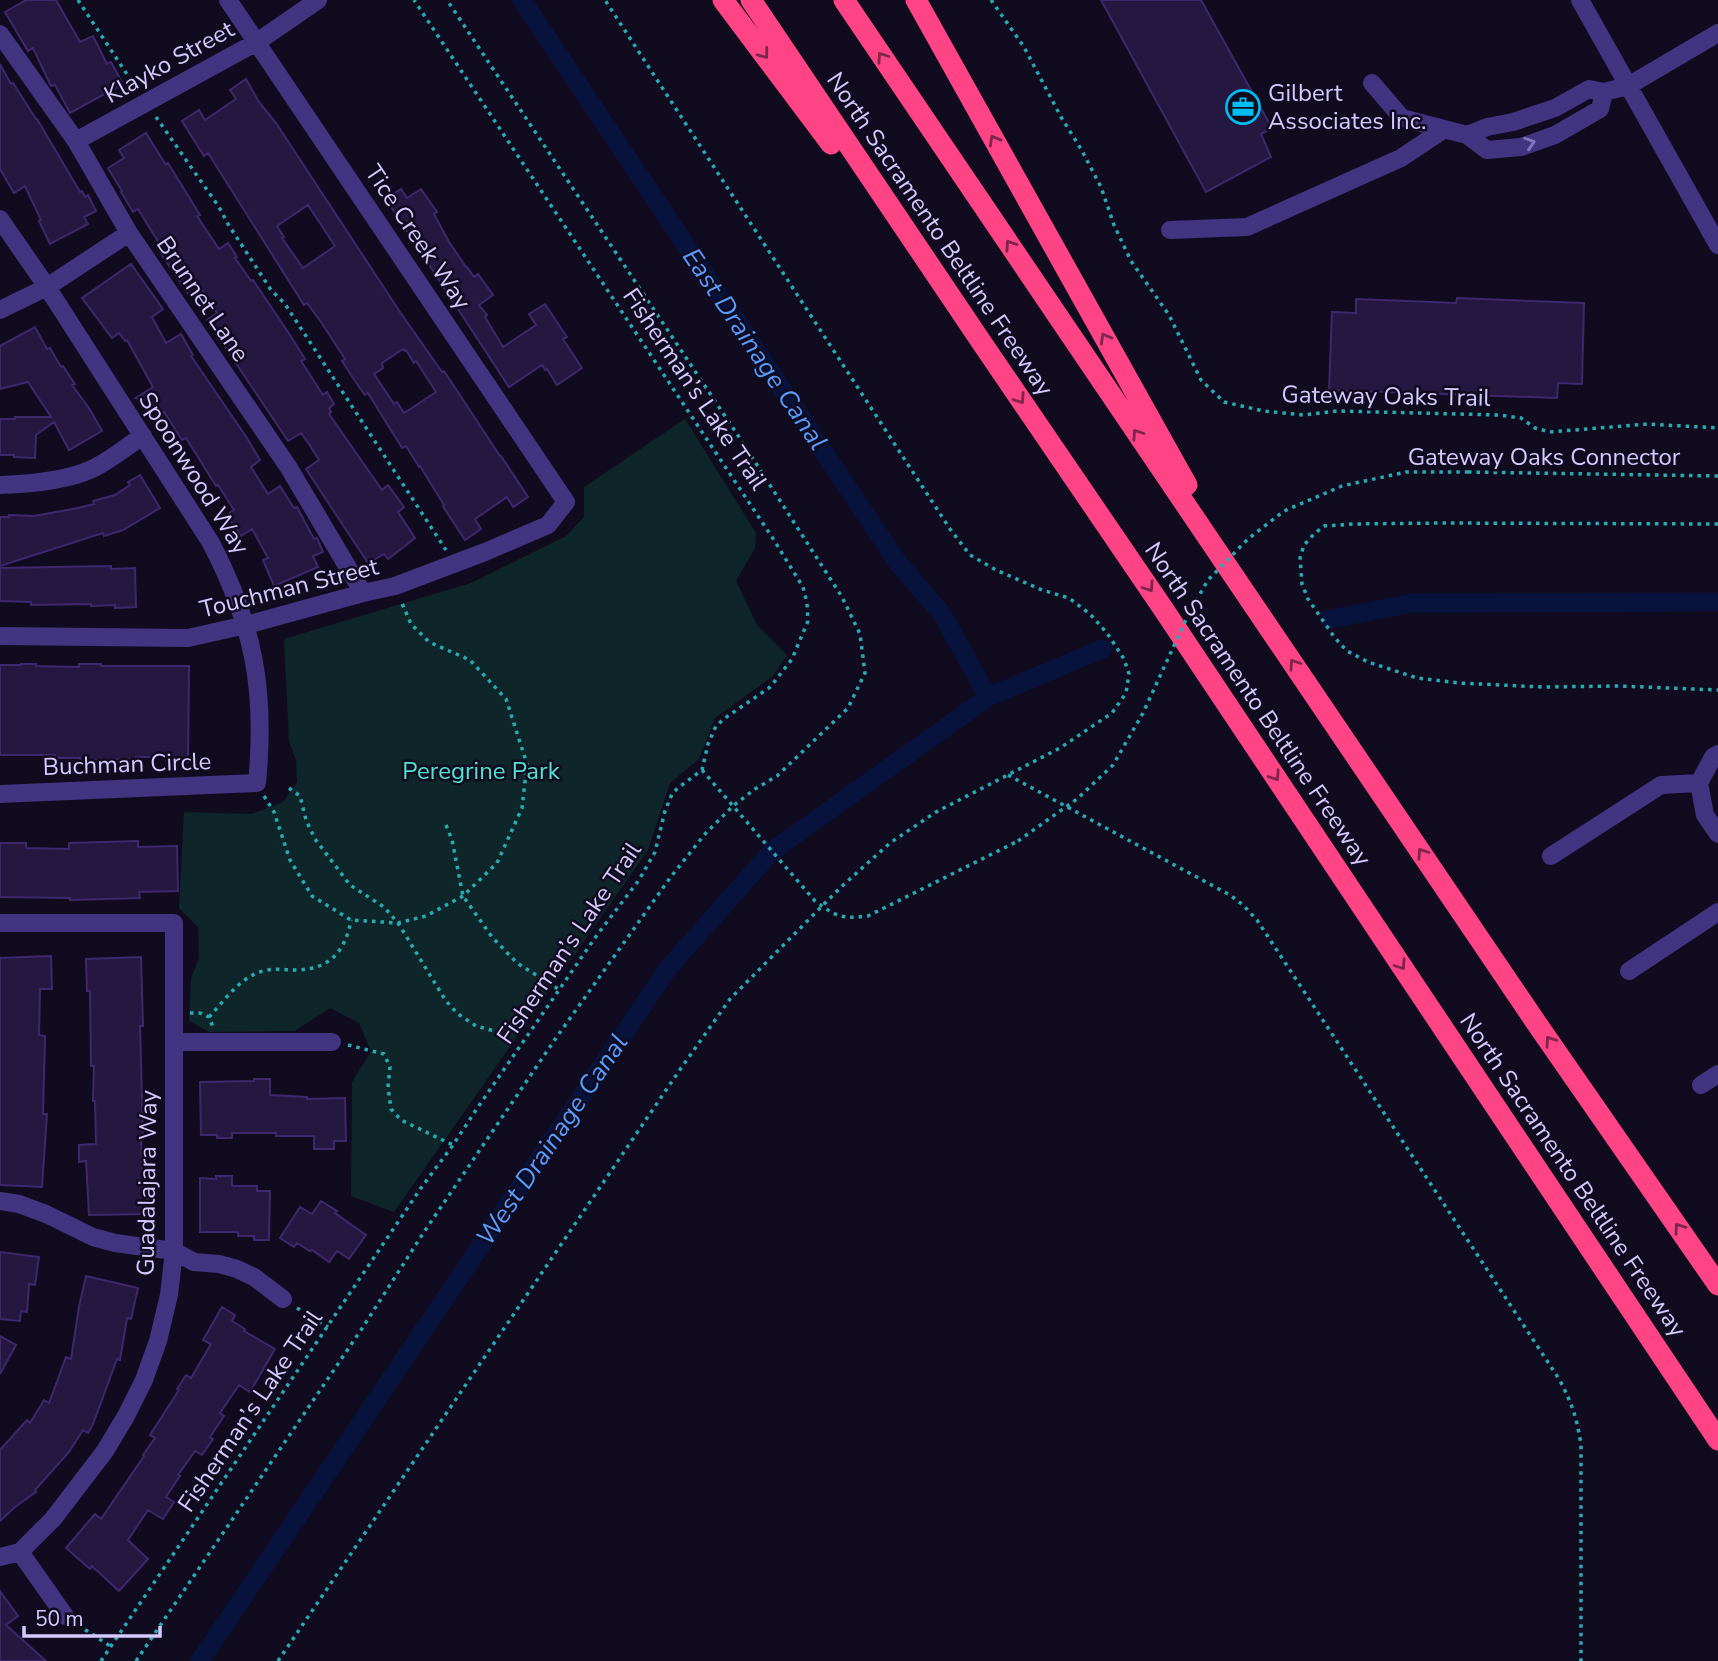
<svg xmlns="http://www.w3.org/2000/svg" width="1718" height="1661" viewBox="0 0 1718 1661" font-family="'Nunito Sans',sans-serif">
	<rect width="100%" height="100%" fill="#110b1f"/>
	<path fill="#0e2629" d="M685 419 756 533 755 548 736 581 757 625 787 655 773 676 715 718 699 759 670 783 648 850 394 1212 351 1196 352 1082 371 1051 359 1023 330 1008 295 1031 209 1032 189 1021 191 978 199 958 198 927 179 908 184 812 252 814 283 802 297 782 296 760 289 741 284 639 471 583 566 536 584 517V487Z"/>
	<g fill="none" stroke-linecap="round" stroke-linejoin="round">
		<path stroke="#07133c" stroke-width="19" d="M522 0 898 563 942 614 988 697
			M1330 619 1413 603 1718 602
			M200 1661 669 967 772 851 988 697 1102 649"/>
	</g>
	<path fill="#241740" stroke="#3e286d" stroke-width="2" fill-rule="evenodd" d="M26 0H56L80 42 93 36 107 64 111 62 123 84 70 113 55 85 51 86 33 48 28 51 5 12Z
		M1101 0H1201L1272 128 1261 134 1271 157 1206 192Z
		M0 64 11 84 13 83 36 119H37L80 192 82 191 85 197 88 195 96 211 84 217 88 224 50 244 39 221 41 220 25 186 14 193 0 169Z
		M246 79 259 102 276 123 400 312 442 372 444 371 500 456H501L528 497 513 507 507 497 475 519 481 529 465 540 444 508 443 506 444 505 420 466 419 467 406 446 402 448 368 393 365 395 359 387 342 361 345 359 321 322 307 303 304 305 208 153 204 156 182 121 199 110 205 120 236 99 230 90ZM308 205 335 246 303 268 282 238 284 237 277 226ZM403 349 405 351 406 350 414 363 416 361 436 392 404 413 397 402 394 404 374 374 383 368 382 363Z
		M146 133 166 165 168 163 200 215 197 216 219 249 228 243 237 257 235 258 251 281 253 280 290 335 305 359 301 361 323 395 327 392 334 404 329 408 331 412 329 414 352 447 382 490 388 485 404 507 398 512 415 538 388 559 384 554 368 563 306 469 319 460 309 444 301 433 288 441 207 320 217 313 200 287 189 295 159 251 162 248 138 209 133 212 121 192 122 191 108 168 124 158 119 150Z
		M401 189 407 198 421 189 437 212 434 214 449 242 466 267H467L474 277 478 274 493 295 479 305 487 315 485 317 503 347 536 325 529 314 545 304 567 337 563 339 582 368 557 385 547 369 545 370 542 365 509 387 386 199Z
		M131 264 163 309 152 317 166 343 181 334 193 355 191 356 247 438 260 460 251 467 268 494 280 486 294 508 297 507 314 539 317 538 323 552 313 556 318 567 274 586 263 560 268 558 252 529 241 536 230 520 232 518 229 513 234 510 218 485 216 486 186 438 182 440 164 412 159 415 150 401 136 398 153 387 127 340 125 341 119 333 112 338 82 298Z
		M1457 298 1584 303 1582 384 1558 383 1557 398 1329 390 1332 312 1356 313V299L1456 303Z
		M35 327 47 349 50 348 61 367 63 366 75 384 72 385 89 408 102 431 69 450 54 422 36 435 35 458 14 457V455H0V419H15V417H51L28 382 0 389V346Z
		M140 475 160 508 123 530 104 536 103 533 0 566V517H9V515L34 516 78 508 94 504 93 501 115 495 130 485 128 482Z
		M111 566V569L135 568 136 607 115 608V605L91 606V604L31 605V602L0 601V568Z
		M21 664H36V666L79 667V664H101V666H189L188 762 166 761V757H136V759L95 760V762H80V758H55V755H0V665H21Z
		M138 841V847L177 846 178 891 139 892 140 898 70 900V898L0 897V843H26V848L69 849V843Z
		M51 956 52 989H40L39 1035 45 1036 43 1114H47L42 1187 0 1185V958Z
		M141 957 143 1026H140L143 1137H141L143 1197H147V1214L89 1215 86 1161 79 1162V1145L96 1144 95 1101H93L94 1066H91L90 991H87L86 959Z
		M254 1079H270V1095L307 1097V1099L345 1098 346 1141H334V1149H314V1136H276V1133H232V1138H217V1135H201L200 1082 254 1081Z
		M216 1176H232V1186H257V1191H270L269 1240H254V1236H238V1232H200V1178L216 1179Z
		M321 1201 337 1211 335 1213 366 1235 349 1259 337 1251 329 1262 312 1250 310 1251 297 1243 294 1247 280 1238 300 1207 312 1214Z
		M0 1252 39 1257 35 1285 29 1284 27 1312 21 1311 20 1321 0 1319Z
		M86 1276 138 1288 131 1319 127 1318 120 1360 117 1359 93 1424 88 1433 83 1430 69 1452 35 1490 36 1492 15 1507 0 1521V1450L27 1420 30 1423 44 1400 49 1403 66 1357 71 1359 79 1307Z
		M222 1307 235 1315 232 1321 245 1329 244 1331 275 1349 250 1392 239 1385 220 1413 224 1416 210 1437 213 1439 202 1455 195 1451 178 1475 180 1476 166 1497 174 1502 163 1519 148 1510 128 1540 148 1559 119 1591 92 1566 90 1569 66 1548 95 1514 101 1519 144 1456 143 1455 155 1438 150 1435 179 1390 177 1389 186 1375 191 1378 211 1344 203 1340Z
		M0 1336 16 1345 0 1374Z
		M0 1591 18 1616 6 1625 46 1661H0Z"/>
	<g fill="none" stroke-linecap="round" stroke-linejoin="round">
		<path stroke="#28aab4" stroke-width="3.5" stroke-dasharray="3.5 5" stroke-linecap="butt" d="M78 0 136 88
			M991 0 1024 47 1061 117 1081 149 1101 187 1114 225 1131 261 1169 315 1201 380 1224 402 1264 411 1303 415 1337 411 1499 415 1521 418 1535 428 1550 432 1648 424 1718 428
			M156 117 219 207 228 224 271 290 285 304 446 550
			M1468 472 1718 476
			M1718 524 1440 523 1354 524 1324 526 1314 534 1304 545 1300 558 1302 584 1308 599 1335 638 1347 651 1368 662 1417 678 1459 683 1542 687 1619 686 1718 690
			M702 770 815 901C837 917 841 919 868 916L1018 841
			M1008 775 1230 895 1243 905 1257 920 1559 1379C1572 1403 1577 1418 1581 1445V1661
			M289 788 300 796 306 820 315 839 350 885 384 907 398 923 446 1001 458 1014 476 1026 498 1032
			M264 796 274 812 290 860 312 896 351 920 398 923 426 916 463 896 497 863 522 808 527 764 506 699 470 660 429 642 411 624 401 601
			M446 825 452 840 463 896 492 937 517 963 560 990
			M190 1013H200L209 1017 213 1027
			M209 1017C225 1000 240 977 263 971 274 968 285 970 296 970 330 969 345 952 351 920
			M348 1045 384 1054 390 1067 388 1087 391 1109 401 1120 453 1145
			M297 1308 328 1327
			M78 1625 110 1646
			M101 1661 421 1188 453 1145 478 1107 597 935 639 880 655 852 665 811 672 794 678 788 702 770 708 744 716 726 725 718 769 688 775 681 792 659 808 621 807 603 803 587 772 537 414 0
			M136 1661 361 1330 424 1232 556 1038 670 878 705 834 733 806 755 789 777 776 848 708 865 673 860 634 842 597 739 437 447 0
			M278 1661 679 1071 730 999 841 887 890 843 936 812 1060 748 1112 713 1126 693 1129 674 1124 659 1107 633 1090 614 1069 598 1042 590 996 570 970 555 950 529 605 0"/>
		<path stroke="#413480" stroke-width="18" d="M1580 0 1718 245
			M0 34 76 141 129 233 289 468 363 593
			M1372 83 1402 118 1467 135 1487 150 1521 147 1555 135 1600 109 1604 92
			M1467 135 1487 127 1513 122 1555 108 1589 89 1604 92 1628 86 1718 33
			M76 141 257 42 318 0
			M0 219 47 287 211 543C254 626 266 690 257 783L0 794
			M1170 230 1247 227 1401 158 1443 130
			M0 310 47 287 129 233
			M0 485C28 484 66 481 92 469 109 461 127 446 143 436
			M0 636 188 638 246 625 363 593 395 586 485 552 548 525 566 502 228 0
			M1699 783 1705 815 1718 834
			M1699 783 1713 757 1718 754
			M1551 856 1661 785 1699 783
			M0 923H174V1251L169 1295 158 1341 144 1380 126 1416 105 1451 53 1519 20 1552 0 1557
			M1629 971 1718 912
			M174 1042H332
			M1701 1085 1718 1074
			M0 1201 19 1204 46 1214 93 1237 115 1243 174 1251 194 1262 219 1264 237 1269 254 1277 283 1299
			M20 1552 65 1616"/>
		<path stroke="#ff4486" stroke-width="21" d="M723 0 831 144
			M751 0 982 343 1162 607 1718 1440
			M844 0 1535 1021 1718 1285
			M916 0 1187 485"/>
		<path stroke="#28aab4" stroke-width="3.5" stroke-dasharray="3.5 5" stroke-linecap="butt" d="M1018 841 1077 799 1113 765 1143 713 1189 613 1208 580 1248 539 1284 511 1342 486 1406 472H1468"/>
	</g>
	<defs><path id="oneway-chevron" d="M-2-3.5L2.5 0L-2 3.5" fill="none" stroke-width="1.6" stroke-linecap="round" stroke-linejoin="round" transform="scale(1.75)"/></defs>
	<g stroke="#7c254d">
		<use href="#oneway-chevron" transform="translate(764 54) rotate(53)"/>
		<use href="#oneway-chevron" transform="translate(882 57) rotate(-124)"/>
		<use href="#oneway-chevron" transform="translate(994 140) rotate(-119)"/>
		<use href="#oneway-chevron" transform="translate(1010 245) rotate(-124)"/>
		<use href="#oneway-chevron" transform="translate(1105 338) rotate(-119)"/>
		<use href="#oneway-chevron" transform="translate(1020 399) rotate(56)"/>
		<use href="#oneway-chevron" transform="translate(1137 434) rotate(-124)"/>
		<use href="#oneway-chevron" transform="translate(1149 587) rotate(56)"/>
		<use href="#oneway-chevron" transform="translate(1294 664) rotate(-124)"/>
		<use href="#oneway-chevron" transform="translate(1275 776) rotate(56)"/>
		<use href="#oneway-chevron" transform="translate(1422 853) rotate(-124)"/>
		<use href="#oneway-chevron" transform="translate(1401 965) rotate(56)"/>
		<use href="#oneway-chevron" transform="translate(1550 1041) rotate(-125)"/>
		<use href="#oneway-chevron" transform="translate(1679 1228) rotate(-125)"/>
	</g>
	<use stroke="#8477b9" href="#oneway-chevron" transform="translate(1530 143) rotate(-18)"/>
	<defs>
		<g id="office-ring" transform="scale(1.75)"><circle r="9.5" fill="#110b1f" stroke="#00bdf4" stroke-width="1.5"/><path d="M-6-3h4V-5.5h4V-3h4V5H-6ZM-1-4.5V-3h2v-1.5ZM-6 0V1H6V0Z" fill="#00bdf4"/></g>
	</defs>
	<g fill-rule="evenodd">
		<use href="#office-ring" x="1243" y="107"/>
	</g>
	<g text-anchor="middle" dominant-baseline="central" stroke-width="5" stroke-linejoin="round" paint-order="stroke">
		<g font-size="24" fill="#d6c9ff" stroke="#110b1f">
			<text transform="translate(169 62) rotate(-29)">Klayko Street</text>
			<text transform="translate(940 234) rotate(56)">North Sacramento Beltline Freeway</text>
			<text transform="translate(418 237) rotate(56)">Tice Creek Way</text>
			<text transform="translate(203 299) rotate(56)">Brunnet Lane</text>
			<text transform="translate(695 389) rotate(56)">Fisherman’s Lake Trail</text>
			<text transform="translate(1386 396) rotate(1)">Gateway Oaks Trail</text>
			<text x="1544" y="457">Gateway Oaks Connector</text>
			<text transform="translate(194 473) rotate(58)">Spoonwood Way</text>
			<text transform="translate(289 588) rotate(-14)">Touchman Street</text>
			<text transform="translate(1258 704) rotate(56)">North Sacramento Beltline Freeway</text>
			<text transform="translate(127 764) rotate(-2)">Buchman Circle</text>
			<text transform="translate(569 943) rotate(-56)">Fisherman’s Lake Trail</text>
			<text transform="translate(1573 1175) rotate(56)">North Sacramento Beltline Freeway</text>
			<text transform="translate(147 1183) rotate(-89)">Guadalajara Way</text>
			<text transform="translate(250 1411) rotate(-56)">Fisherman’s Lake Trail</text>
		</g>
		<g font-size="24" fill="#d6c9ff" stroke="#110b1f" text-anchor="start">
			<text x="1268" y="93">Gilbert<tspan x="1268" dy="28">Associates Inc.</tspan></text>
		</g>
		<g font-size="24" fill="#51e3d1" stroke="#110b1f">
			<text x="481" y="771">Peregrine Park</text>
		</g>
		<g font-size="26" font-style="italic" fill="#579cff" stroke="#110b1f">
			<text transform="translate(755 349) rotate(56)">East Drainage Canal</text>
			<text transform="translate(552 1140) rotate(-56)">West Drainage Canal</text>
		</g>
	</g>
	<path d="M24 1626v10h136v-10" fill="none" stroke="#d6c9ff" stroke-width="3.5"/>
	<text x="35" y="1626" font-size="21" fill="#d6c9ff" stroke="#110b1f" stroke-width="5" paint-order="stroke">50 m</text>
</svg>
